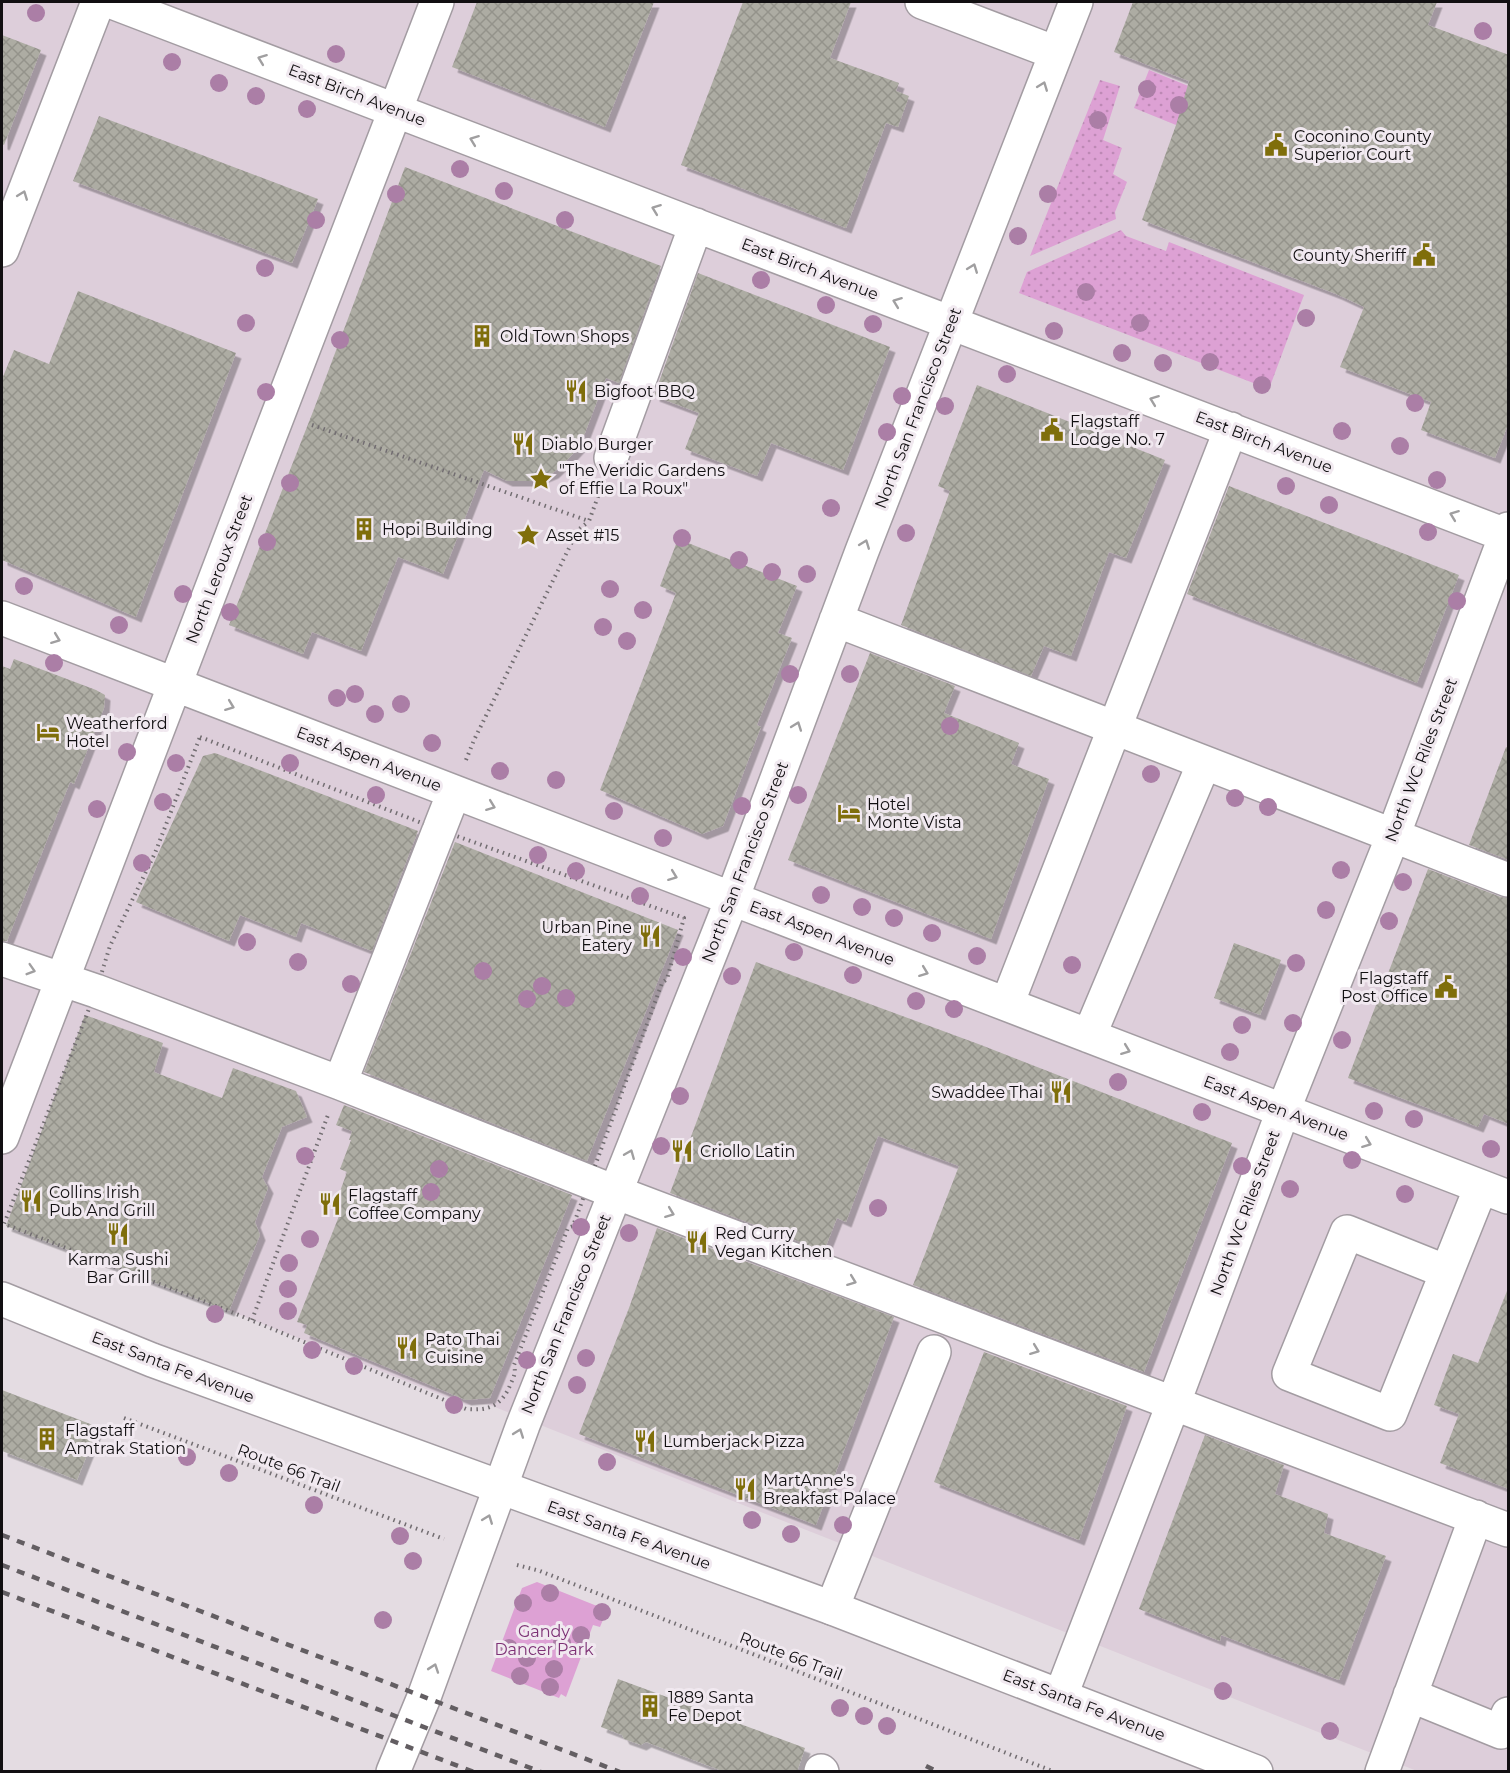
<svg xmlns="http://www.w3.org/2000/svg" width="1510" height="1773" viewBox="0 0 1510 1773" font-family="Montserrat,sans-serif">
	<defs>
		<pattern id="grass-dots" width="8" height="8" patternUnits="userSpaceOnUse" patternTransform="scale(1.5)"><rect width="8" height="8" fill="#dda1d4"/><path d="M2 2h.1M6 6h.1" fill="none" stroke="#bd89b5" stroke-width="1.8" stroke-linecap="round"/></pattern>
		<pattern id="building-cross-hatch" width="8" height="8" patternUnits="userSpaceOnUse" patternTransform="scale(1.5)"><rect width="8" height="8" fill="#adaca3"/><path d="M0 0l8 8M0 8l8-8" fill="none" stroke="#94938b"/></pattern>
		<filter id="shadow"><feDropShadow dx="5.5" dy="5.5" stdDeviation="0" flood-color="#0004"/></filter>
	</defs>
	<rect width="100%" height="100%" fill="#e4dce2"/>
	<path fill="#ddceda" d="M2 2H1508V1771H1417L487 1404 466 1405 2 1220Z"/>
	<path fill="url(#grass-dots)" d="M1149 70 1208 94 1176 125 1134 108Z
		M1100 80 1120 86 1103 140 1122 148 1113 174 1127 182 1115 212 1116 219 1030 256Z
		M1121 230 1126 236 1166 251 1169 242 1304 295 1269 389 1019 293 1027 272Z"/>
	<path fill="#dda1d4" d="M537 1582 607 1610 600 1627 593 1625 566 1697 561 1694 559 1698 491 1671 522 1588Z"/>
	<path fill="url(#building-cross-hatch)" filter="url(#shadow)" d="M477 2H654L605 127 452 67Z
		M743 2H851L830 58 899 83 896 91 909 96 898 127 886 123 846 228 681 165Z
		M1133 2H1437L1428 25 1509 55V422L1495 458 1421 430 1431 402 1340 367 1364 307 1336 294 1142 220 1176 125 1189 81 1114 52Z
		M2 35 41 50 4 145 2 144Z
		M99 116 318 199 292 263 73 181Z
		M405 167 661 266 619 383 606 378 580 446 569 458 553 473 534 481H507L484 470 443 574 398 557 361 651 312 632 303 654 229 625 314 409Z
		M698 273 890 347 843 470 771 443 757 476 685 449 699 413 654 396Z
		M78 291 236 353 136 617 2 560V379L14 350 49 364Z
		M977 385 1165 460 1126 558 1109 552 1071 656 1044 646 1031 676 901 625 950 491 938 486Z
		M1229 486 1459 575 1417 683 1187 594Z
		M678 539 797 586 778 633 792 638 757 725 761 727 723 826 702 834 600 790 676 593 660 586Z
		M870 653 955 686 944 713 1019 743 1011 764 1049 779 991 939 788 860Z
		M14 659 96 690 105 695 104 708 74 784 70 782 7 941H2V666L10 669Z
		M1506 747 1509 748V860L1469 845Z
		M215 753 418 831 372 951 301 923 296 937 240 915 229 941 136 902 203 756Z
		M455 842 678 930 587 1161 364 1072Z
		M1428 869 1501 897 1509 898V1124L1484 1114 1478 1127 1348 1078Z
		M1234 943 1281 960 1260 1015 1214 998Z
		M756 962 981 1045 1232 1143 1144 1372 913 1285 959 1166 878 1136 846 1222 837 1218 824 1251 670 1193Z
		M85 1015 163 1043 154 1072 222 1098 233 1068 296 1091 307 1117 282 1127 262 1177 268 1188 255 1222 260 1235 229 1311 6 1226Z
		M344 1105 572 1195 490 1398 466 1400 304 1333 307 1325 297 1322 341 1211 334 1208 347 1172 340 1169 351 1140H349L352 1131 336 1125Z
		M657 1228 894 1317 816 1525 579 1434 629 1308Z
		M1507 1291H1509V1489L1440 1463 1459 1414 1434 1405 1453 1354 1478 1363Z
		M984 1352 1127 1406 1079 1540 934 1482Z
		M2 1390 98 1427 77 1480 2 1451Z
		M1205 1435 1284 1465 1275 1494 1328 1514 1324 1533 1386 1556 1339 1680 1221 1635 1220 1641 1139 1609Z
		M618 1679 805 1748 797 1772H725L646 1742 641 1745 624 1739 622 1735 601 1727Z"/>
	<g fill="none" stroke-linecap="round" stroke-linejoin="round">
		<g stroke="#a39ca2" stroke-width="36">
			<path id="minor" d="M112 2 1508 536
				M922 2 1056 53
				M2 250 98 2
				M611 458 696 225
				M2 618 1508 1197
				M836 620 1508 880
				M2 959 96 991 340 1083 615 1192 1508 1530
				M1007 1004 1231 429
				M1089 1036 1204 763
				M340 1083 454 792
				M2 1137C146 758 291 380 437 2
				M1447 1272 1347 1232 1289 1374 1390 1414 1481 1187
				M832 1608 934 1352
				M1061 1695 1174 1402 1283 1111 1393 836 1508 529
				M1410 1695 1501 1732 1508 1714
				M821 1771 822 1772
				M393 1772 424 1697 523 1425 732 899 862 551 1076 2
				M1382 1772 1476 1517"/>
		</g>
		<g stroke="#a39ca2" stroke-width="36">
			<path id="major" d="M2 1299 152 1360 832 1608 1256 1772"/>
		</g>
		<path stroke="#726d71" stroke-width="4" stroke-dasharray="1.5 4.5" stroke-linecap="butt" d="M312 425 589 521 600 491
			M200 737 440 830 684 918 667 979 662 983 573 1226 568 1228 514 1365C516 1373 514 1376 511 1383 502 1406 489 1411 466 1409L229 1311 4 1224 96 991 110 946 155 853Z
			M466 760 474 740 578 530 588 522
			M252 1320 328 1115
			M124 1418 444 1539
			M517 1565 540 1571 1055 1772"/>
		<use href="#minor" stroke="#fff" stroke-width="33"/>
		<use href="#major" stroke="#fff" stroke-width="33"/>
		<path stroke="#635e62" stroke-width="4.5" stroke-dasharray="8 8" stroke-linecap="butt" d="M2 1535 620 1772
			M2 1565 541 1772
			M2 1592 474 1772
			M926 1766 938 1772"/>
	</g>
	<g fill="#ab7ea6">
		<circle cx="36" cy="13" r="9"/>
		<circle cx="1483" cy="31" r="9"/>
		<circle cx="336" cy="54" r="9"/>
		<circle cx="172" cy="62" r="9"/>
		<circle cx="219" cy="83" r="9"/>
		<circle cx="1147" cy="89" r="9"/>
		<circle cx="256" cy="96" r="9"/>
		<circle cx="1179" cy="105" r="9"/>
		<circle cx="307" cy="109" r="9"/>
		<circle cx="1098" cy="120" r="9"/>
		<circle cx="460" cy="169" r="9"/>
		<circle cx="504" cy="191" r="9"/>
		<circle cx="396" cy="194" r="9"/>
		<circle cx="1048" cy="194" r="9"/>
		<circle cx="316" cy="220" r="9"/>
		<circle cx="565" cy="220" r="9"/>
		<circle cx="1018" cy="236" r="9"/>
		<circle cx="265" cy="268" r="9"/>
		<circle cx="761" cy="280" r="9"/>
		<circle cx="1086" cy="292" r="9"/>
		<circle cx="826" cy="305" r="9"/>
		<circle cx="1306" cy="318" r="9"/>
		<circle cx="246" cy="323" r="9"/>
		<circle cx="1140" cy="323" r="9"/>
		<circle cx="873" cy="324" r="9"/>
		<circle cx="1054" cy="331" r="9"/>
		<circle cx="340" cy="340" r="9"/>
		<circle cx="1122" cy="353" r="9"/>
		<circle cx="1210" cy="362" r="9"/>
		<circle cx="1163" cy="363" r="9"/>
		<circle cx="1007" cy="374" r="9"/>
		<circle cx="1262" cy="385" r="9"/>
		<circle cx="266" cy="392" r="9"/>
		<circle cx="902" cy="396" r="9"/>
		<circle cx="1415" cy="403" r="9"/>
		<circle cx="945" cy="406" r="9"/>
		<circle cx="1342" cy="431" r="9"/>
		<circle cx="887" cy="432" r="9"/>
		<circle cx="1400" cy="446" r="9"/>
		<circle cx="1437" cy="480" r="9"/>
		<circle cx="290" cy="483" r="9"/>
		<circle cx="1286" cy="486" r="9"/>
		<circle cx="1329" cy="505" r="9"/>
		<circle cx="831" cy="508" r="9"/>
		<circle cx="1428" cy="532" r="9"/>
		<circle cx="906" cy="533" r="9"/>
		<circle cx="682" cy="538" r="9"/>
		<circle cx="267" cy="542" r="9"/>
		<circle cx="739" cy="560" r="9"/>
		<circle cx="772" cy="572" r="9"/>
		<circle cx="807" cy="574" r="9"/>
		<circle cx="24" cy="586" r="9"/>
		<circle cx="610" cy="589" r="9"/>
		<circle cx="183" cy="594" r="9"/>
		<circle cx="1457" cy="601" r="9"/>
		<circle cx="643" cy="610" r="9"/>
		<circle cx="230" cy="612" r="9"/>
		<circle cx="119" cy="625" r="9"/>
		<circle cx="603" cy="627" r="9"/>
		<circle cx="627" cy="641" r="9"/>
		<circle cx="54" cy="663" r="9"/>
		<circle cx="790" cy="674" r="9"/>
		<circle cx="850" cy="674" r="9"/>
		<circle cx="355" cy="694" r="9"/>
		<circle cx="337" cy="698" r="9"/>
		<circle cx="401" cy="704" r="9"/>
		<circle cx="375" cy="714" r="9"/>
		<circle cx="950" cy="726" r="9"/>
		<circle cx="432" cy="743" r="9"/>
		<circle cx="127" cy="752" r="9"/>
		<circle cx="176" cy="763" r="9"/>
		<circle cx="290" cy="763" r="9"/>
		<circle cx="500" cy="771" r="9"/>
		<circle cx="1151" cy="774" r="9"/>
		<circle cx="556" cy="780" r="9"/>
		<circle cx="376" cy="795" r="9"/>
		<circle cx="798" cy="795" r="9"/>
		<circle cx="1235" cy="798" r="9"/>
		<circle cx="163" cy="802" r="9"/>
		<circle cx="742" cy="806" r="9"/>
		<circle cx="1268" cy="807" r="9"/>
		<circle cx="97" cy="809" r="9"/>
		<circle cx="614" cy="811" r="9"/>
		<circle cx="663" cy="838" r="9"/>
		<circle cx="538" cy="855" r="9"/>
		<circle cx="142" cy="863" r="9"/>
		<circle cx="1341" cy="870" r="9"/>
		<circle cx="576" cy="871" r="9"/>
		<circle cx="1403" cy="882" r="9"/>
		<circle cx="821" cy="895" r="9"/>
		<circle cx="640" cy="896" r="9"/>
		<circle cx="862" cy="907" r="9"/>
		<circle cx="1326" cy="910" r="9"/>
		<circle cx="894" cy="918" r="9"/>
		<circle cx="1389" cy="921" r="9"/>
		<circle cx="932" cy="933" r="9"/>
		<circle cx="247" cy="942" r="9"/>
		<circle cx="794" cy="952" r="9"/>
		<circle cx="977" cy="956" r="9"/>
		<circle cx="683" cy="957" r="9"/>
		<circle cx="298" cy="962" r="9"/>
		<circle cx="1296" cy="963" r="9"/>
		<circle cx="1072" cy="965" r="9"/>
		<circle cx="483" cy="971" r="9"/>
		<circle cx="853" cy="975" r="9"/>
		<circle cx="732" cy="976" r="9"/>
		<circle cx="351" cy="984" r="9"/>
		<circle cx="542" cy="986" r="9"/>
		<circle cx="566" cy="998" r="9"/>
		<circle cx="527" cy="999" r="9"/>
		<circle cx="916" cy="1001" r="9"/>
		<circle cx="954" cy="1009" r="9"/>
		<circle cx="1293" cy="1023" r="9"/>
		<circle cx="1242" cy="1025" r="9"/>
		<circle cx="1342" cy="1040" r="9"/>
		<circle cx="1230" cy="1052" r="9"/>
		<circle cx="1118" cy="1082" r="9"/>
		<circle cx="680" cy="1096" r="9"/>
		<circle cx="1374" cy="1111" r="9"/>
		<circle cx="1202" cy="1112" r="9"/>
		<circle cx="1414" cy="1119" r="9"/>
		<circle cx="661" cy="1146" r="9"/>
		<circle cx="1491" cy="1149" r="9"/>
		<circle cx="305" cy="1156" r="9"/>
		<circle cx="1352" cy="1160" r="9"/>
		<circle cx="1242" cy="1166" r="9"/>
		<circle cx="439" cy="1169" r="9"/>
		<circle cx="1290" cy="1189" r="9"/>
		<circle cx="431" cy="1192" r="9"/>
		<circle cx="1405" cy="1194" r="9"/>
		<circle cx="878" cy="1208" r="9"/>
		<circle cx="581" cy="1227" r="9"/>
		<circle cx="629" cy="1233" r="9"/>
		<circle cx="310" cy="1239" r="9"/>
		<circle cx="289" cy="1263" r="9"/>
		<circle cx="288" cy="1289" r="9"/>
		<circle cx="288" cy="1311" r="9"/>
		<circle cx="215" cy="1314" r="9"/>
		<circle cx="312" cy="1350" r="9"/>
		<circle cx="586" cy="1358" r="9"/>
		<circle cx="527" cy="1360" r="9"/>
		<circle cx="354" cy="1366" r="9"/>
		<circle cx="577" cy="1385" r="9"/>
		<circle cx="454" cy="1405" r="9"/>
		<circle cx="187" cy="1457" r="9"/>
		<circle cx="607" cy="1462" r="9"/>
		<circle cx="229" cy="1473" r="9"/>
		<circle cx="314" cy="1505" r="9"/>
		<circle cx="752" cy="1520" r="9"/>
		<circle cx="843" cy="1525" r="9"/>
		<circle cx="791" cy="1534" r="9"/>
		<circle cx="400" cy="1536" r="9"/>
		<circle cx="413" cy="1561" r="9"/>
		<circle cx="550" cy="1593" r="9"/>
		<circle cx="523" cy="1603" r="9"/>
		<circle cx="602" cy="1612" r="9"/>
		<circle cx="383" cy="1620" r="9"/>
		<circle cx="581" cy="1635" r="9"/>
		<circle cx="562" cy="1643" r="9"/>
		<circle cx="509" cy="1648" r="9"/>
		<circle cx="527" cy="1658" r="9"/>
		<circle cx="554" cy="1669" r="9"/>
		<circle cx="520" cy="1676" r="9"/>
		<circle cx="550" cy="1687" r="9"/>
		<circle cx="1223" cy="1691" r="9"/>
		<circle cx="840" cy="1708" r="9"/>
		<circle cx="864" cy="1716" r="9"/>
		<circle cx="887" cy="1726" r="9"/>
		<circle cx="1330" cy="1731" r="9"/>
	</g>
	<defs><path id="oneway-chevron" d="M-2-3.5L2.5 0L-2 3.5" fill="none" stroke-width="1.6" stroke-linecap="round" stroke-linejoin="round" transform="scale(1.5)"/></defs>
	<g stroke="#a09fa0">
		<use href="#oneway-chevron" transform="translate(262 59) rotate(-159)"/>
		<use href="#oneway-chevron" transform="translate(1043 86) rotate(-69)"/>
		<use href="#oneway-chevron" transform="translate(474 140) rotate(-159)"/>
		<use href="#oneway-chevron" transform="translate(23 195) rotate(-69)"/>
		<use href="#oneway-chevron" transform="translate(656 209) rotate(-159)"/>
		<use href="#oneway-chevron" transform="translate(973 268) rotate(-69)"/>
		<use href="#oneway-chevron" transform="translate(897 302) rotate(-159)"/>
		<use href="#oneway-chevron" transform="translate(1154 400) rotate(-159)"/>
		<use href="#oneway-chevron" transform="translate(1454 515) rotate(-159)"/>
		<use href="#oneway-chevron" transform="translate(865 544) rotate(-69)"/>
		<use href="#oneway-chevron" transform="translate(56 639) rotate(21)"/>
		<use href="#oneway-chevron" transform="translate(230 706) rotate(21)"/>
		<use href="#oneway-chevron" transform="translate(797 726) rotate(-70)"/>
		<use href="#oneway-chevron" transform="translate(491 806) rotate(21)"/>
		<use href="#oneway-chevron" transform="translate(673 876) rotate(21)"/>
		<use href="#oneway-chevron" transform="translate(31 970) rotate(17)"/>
		<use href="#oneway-chevron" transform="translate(924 972) rotate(21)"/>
		<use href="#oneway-chevron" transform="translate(1126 1050) rotate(21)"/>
		<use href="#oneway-chevron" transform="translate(1367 1143) rotate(21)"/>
		<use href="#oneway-chevron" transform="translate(630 1154) rotate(-68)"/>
		<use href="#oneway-chevron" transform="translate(670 1213) rotate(21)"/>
		<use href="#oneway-chevron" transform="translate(852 1281) rotate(21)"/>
		<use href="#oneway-chevron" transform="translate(1035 1350) rotate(21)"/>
		<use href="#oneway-chevron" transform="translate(519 1433) rotate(-70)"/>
		<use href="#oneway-chevron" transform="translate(488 1519) rotate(-69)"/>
		<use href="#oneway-chevron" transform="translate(434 1668) rotate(-71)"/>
	</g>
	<defs>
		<g id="civic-bare" transform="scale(1.8)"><path d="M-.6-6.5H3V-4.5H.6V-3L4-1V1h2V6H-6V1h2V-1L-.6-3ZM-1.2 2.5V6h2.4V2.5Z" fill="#7f6e0b" stroke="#f1e9f0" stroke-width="2.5" paint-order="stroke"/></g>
		<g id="building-bare" transform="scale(1.8)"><path d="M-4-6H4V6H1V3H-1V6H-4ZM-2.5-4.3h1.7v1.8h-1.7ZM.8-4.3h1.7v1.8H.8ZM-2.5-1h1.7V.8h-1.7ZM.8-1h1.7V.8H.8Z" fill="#7f6e0b" stroke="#f1e9f0" stroke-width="2.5" paint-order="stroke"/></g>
		<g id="restaurant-bare" transform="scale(1.8)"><path d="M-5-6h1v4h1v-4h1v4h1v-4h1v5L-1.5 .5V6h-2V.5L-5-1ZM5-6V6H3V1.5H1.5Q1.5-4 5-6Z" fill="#7f6e0b" stroke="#f1e9f0" stroke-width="2.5" paint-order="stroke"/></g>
		<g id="sight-bare" transform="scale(1.8)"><path d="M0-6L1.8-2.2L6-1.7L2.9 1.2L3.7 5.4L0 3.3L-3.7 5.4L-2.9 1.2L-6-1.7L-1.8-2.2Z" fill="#7f6e0b" stroke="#f1e9f0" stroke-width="2.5" paint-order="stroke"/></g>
		<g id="hotel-bare" transform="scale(1.8)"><path d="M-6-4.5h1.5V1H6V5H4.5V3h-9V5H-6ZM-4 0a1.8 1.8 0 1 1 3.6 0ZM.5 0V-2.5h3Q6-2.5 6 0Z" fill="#7f6e0b" stroke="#f1e9f0" stroke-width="2.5" paint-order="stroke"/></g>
	</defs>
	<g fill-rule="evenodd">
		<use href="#civic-bare" x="1276" y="145"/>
		<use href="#civic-bare" x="1424" y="255"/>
		<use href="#building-bare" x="482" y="336"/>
		<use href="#restaurant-bare" x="576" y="391"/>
		<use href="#civic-bare" x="1052" y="430"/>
		<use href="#restaurant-bare" x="523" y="444"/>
		<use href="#sight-bare" x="541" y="479"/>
		<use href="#building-bare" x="364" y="529"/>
		<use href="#sight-bare" x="528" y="535"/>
		<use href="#hotel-bare" x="48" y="732"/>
		<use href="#hotel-bare" x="849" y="813"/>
		<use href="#restaurant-bare" x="650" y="936"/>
		<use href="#civic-bare" x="1446" y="987"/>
		<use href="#restaurant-bare" x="1061" y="1092"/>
		<use href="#restaurant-bare" x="682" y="1151"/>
		<use href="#restaurant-bare" x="31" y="1201"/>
		<use href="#restaurant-bare" x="330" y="1204"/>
		<use href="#restaurant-bare" x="118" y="1234"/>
		<use href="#restaurant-bare" x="697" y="1242"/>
		<use href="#restaurant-bare" x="407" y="1348"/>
		<use href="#building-bare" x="47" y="1439"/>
		<use href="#restaurant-bare" x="645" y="1441"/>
		<use href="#restaurant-bare" x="745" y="1489"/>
		<use href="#building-bare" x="650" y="1706"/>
	</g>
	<g text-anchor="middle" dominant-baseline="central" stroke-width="6" stroke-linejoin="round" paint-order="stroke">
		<g font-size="16" fill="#110f11" stroke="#f1e9f0">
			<text transform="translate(357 95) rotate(21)">East Birch Avenue</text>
			<text transform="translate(810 269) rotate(21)">East Birch Avenue</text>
			<text transform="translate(918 408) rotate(-69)">North San Francisco Street</text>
			<text transform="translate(1264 442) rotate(21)">East Birch Avenue</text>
			<text transform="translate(219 569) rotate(-69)">North Leroux Street</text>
			<text transform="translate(369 759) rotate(21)">East Aspen Avenue</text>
			<text transform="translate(1421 760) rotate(-69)">North WC Riles Street</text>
			<text transform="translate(745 862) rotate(-69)">North San Francisco Street</text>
			<text transform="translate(822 933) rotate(21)">East Aspen Avenue</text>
			<text transform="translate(1276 1108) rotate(21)">East Aspen Avenue</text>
			<text transform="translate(1245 1213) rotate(-70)">North WC Riles Street</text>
			<text transform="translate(566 1314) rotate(-68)">North San Francisco Street</text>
			<text transform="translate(173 1367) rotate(21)">East Santa Fe Avenue</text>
			<text transform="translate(289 1468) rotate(21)">Route 66 Trail</text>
			<text transform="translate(629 1535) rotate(20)">East Santa Fe Avenue</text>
			<text transform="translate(791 1656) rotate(21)">Route 66 Trail</text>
			<text transform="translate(1084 1705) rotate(21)">East Santa Fe Avenue</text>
		</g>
		<g font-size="16" fill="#110f11" stroke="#f1e9f0" text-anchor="start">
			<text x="1294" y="136">Coconino County<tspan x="1294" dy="18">Superior Court</tspan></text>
			<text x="1406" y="255" text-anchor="end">County Sheriff</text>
			<text x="500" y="336">Old Town Shops</text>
			<text x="594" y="391">Bigfoot BBQ</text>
			<text x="1070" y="421">Flagstaff<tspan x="1070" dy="18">Lodge No. 7</tspan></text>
			<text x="541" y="444">Diablo Burger</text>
			<text x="559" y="470">"The Veridic Gardens<tspan x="559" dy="18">of Effie La Roux"</tspan></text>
			<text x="382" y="529">Hopi Building</text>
			<text x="546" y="535">Asset #15</text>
			<text x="66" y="723">Weatherford<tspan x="66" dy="18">Hotel</tspan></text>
			<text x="867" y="804">Hotel<tspan x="867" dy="18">Monte Vista</tspan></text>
			<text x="632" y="927" text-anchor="end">Urban Pine<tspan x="632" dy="18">Eatery</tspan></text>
			<text x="1428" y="978" text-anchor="end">Flagstaff<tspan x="1428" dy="18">Post Office</tspan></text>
			<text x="1043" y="1092" text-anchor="end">Swaddee Thai</text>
			<text x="700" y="1151">Criollo Latin</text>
			<text x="49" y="1192">Collins Irish<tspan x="49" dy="18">Pub And Grill</tspan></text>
			<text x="348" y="1195">Flagstaff<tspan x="348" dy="18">Coffee Company</tspan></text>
			<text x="715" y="1233">Red Curry<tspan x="715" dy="18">Vegan Kitchen</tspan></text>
			<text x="118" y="1259" text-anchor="middle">Karma Sushi<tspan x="118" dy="18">Bar Grill</tspan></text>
			<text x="425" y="1339">Pato Thai<tspan x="425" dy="18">Cuisine</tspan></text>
			<text x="65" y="1430">Flagstaff<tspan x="65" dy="18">Amtrak Station</tspan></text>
			<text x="663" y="1441">Lumberjack Pizza</text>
			<text x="763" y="1480">MartAnne's<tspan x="763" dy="18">Breakfast Palace</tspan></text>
			<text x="668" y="1697">1889 Santa<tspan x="668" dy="18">Fe Depot</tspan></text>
		</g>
		<g font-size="16" fill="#7d3175" stroke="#f1e9f0">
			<text x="544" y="1631">Gandy<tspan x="544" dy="18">Dancer Park</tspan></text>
		</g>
	</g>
	<rect width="1510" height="1773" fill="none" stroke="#110f11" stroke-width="6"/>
</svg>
